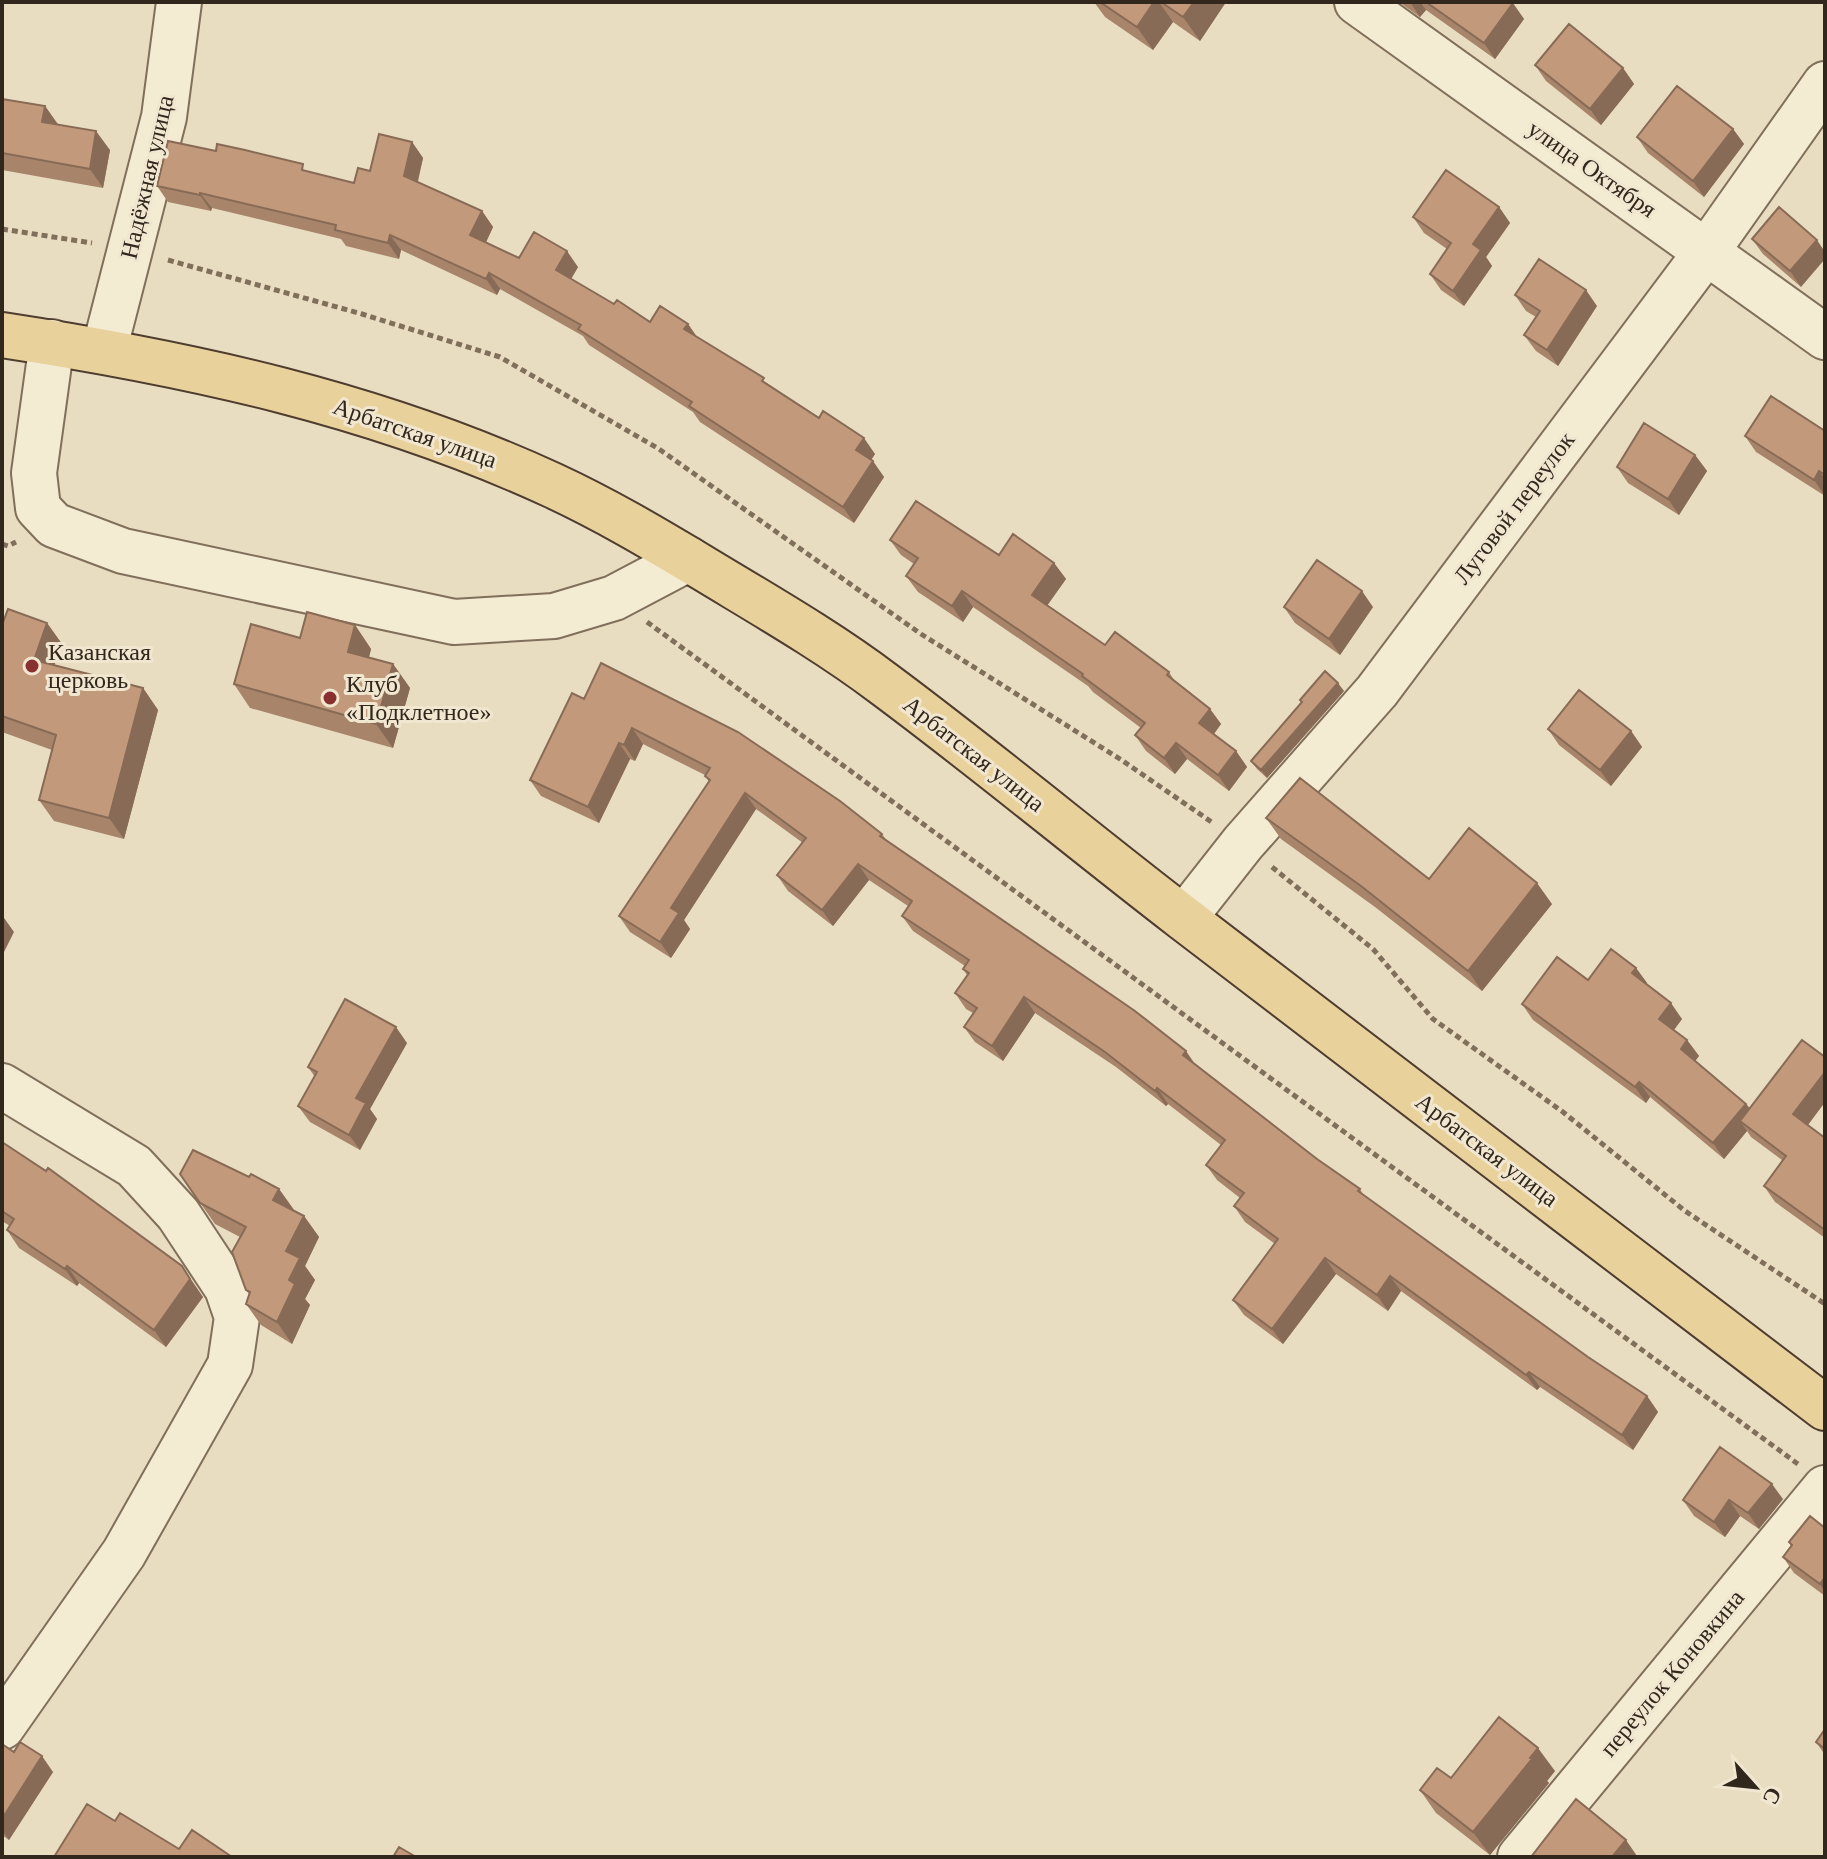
<svg xmlns="http://www.w3.org/2000/svg" width="1827" height="1859" viewBox="0 0 1827 1859" font-family="Georgia,serif">
	<rect width="100%" height="100%" fill="#e8ddc1"/>
	<g fill="none" stroke-linecap="round" stroke-linejoin="round">
		<g stroke="#806f5b" stroke-width="48">
			<path id="minor" d="M1357 2 1825 337
				M52 342 34 473 38 508 54 525 123 551 454 622 554 616 614 598 688 559
				M104 351 164 117 179 2
				M1184 918 1243 843 1377 691 1707 251 1825 84
				M2 1086 134 1166 178 1214 227 1288 237 1317 230 1365 124 1553 2 1727
				M1520 1857 1825 1488"/>
		</g>
		<g stroke="#4e3d2f" stroke-width="48">
			<path id="major" d="M2 335C192 364 376 404 552 485 604 509 653 538 703 568 764 605 827 641 884 684 985 759 1082 840 1182 917 1395 1082 1611 1244 1825 1408"/>
		</g>
		<path stroke="#806f5b" stroke-width="5" stroke-dasharray="6 4" stroke-linecap="butt" d="M2 229 92 243
			M168 260 362 314 500 357 659 449 921 634 1120 759 1213 823
			M2 544 8 546 16 542
			M647 622 1798 1464
			M1272 867 1373 949 1433 1019 1563 1112 1685 1211 1825 1304"/>
		<use href="#minor" stroke="#f4ebd3" stroke-width="44"/>
		<use href="#major" stroke="#e9d19c" stroke-width="44"/>
	</g>
	<path fill="#a8846a" d="M1094 2H1226L1200 41 1173 22 1153 50 1105 17Z
		M1399 2H1511L1524 19 1495 59 1426 10 1420 17Z
		M1535 65 1623 68 1634 84 1601 125 1546 81Z
		M2 99 45 106 58 124 110 150 103 188 2 170Z
		M1733 129 1744 144 1704 197 1648 153 1637 137Z
		M412 142 423 158 418 182 482 211 493 227 486 242 519 258 578 267 571 279 614 304 650 322 688 324 697 337 875 454 871 460 884 477 854 523 700 422 693 412 589 345 583 336 500 289 497 295 401 250 399 259 346 246 341 239 212 208 211 211 168 202 157 186 308 172 354 183Z
		M1499 207 1510 223 1486 257 1492 266 1464 306 1441 290 1430 274 1447 249 1424 233 1413 217Z
		M1779 207 1801 287 1763 254 1752 239Z
		M1515 295 1597 306 1558 366 1536 351 1524 335 1536 317 1526 311Z
		M1825 431V496L1756 452 1745 436Z
		M1695 455 1707 471 1679 515 1628 483 1617 467Z
		M890 540 1054 563 1066 579 1047 606 1105 645 1169 672 1176 683 1210 709 1221 724 1214 734 1236 751 1247 767 1229 791 1187 759 1175 774 1146 751 1135 735 1141 728 1093 692 1088 686 973 607 963 622 918 592 906 576 914 564 901 555Z
		M1284 607H1373L1340 655 1295 623Z
		M47 623 62 644 54 665 143 688 158 710 124 839 54 821 39 800 52 750 2 732V625Z
		M355 625 371 649 369 658 393 664 410 688 393 748 250 708 234 684 300 638Z
		M1344 691 1267 778 1257 769 1251 761 1302 703 1300 700Z
		M572 693 882 834 887 841 1195 1064 1317 1159 1360 1189 1364 1196 1588 1357 1647 1396 1658 1412 1633 1450 1540 1387 1537 1390 1401 1291 1388 1311 1336 1274 1283 1344 1244 1315 1233 1300 1275 1244 1245 1222 1234 1206 1240 1198 1217 1180 1206 1165 1221 1145 1168 1104 1166 1106 1116 1067 1035 1013 1003 1061 975 1042 964 1027 973 1013 966 1009 955 993 967 975 963 969 965 966 913 931 902 916 908 906 869 880 833 926 788 891 777 875 803 843 756 809 684 920 690 929 671 958 630 932 619 916 709 782 705 775 643 744 635 761 630 759 599 823 541 796 530 780Z
		M1548 729 1631 731 1642 747 1611 786 1559 745Z
		M1266 818 1429 879 1552 904 1482 991 1375 907 1281 839Z
		M1636 968 1647 983 1646 984 1682 1019 1674 1030 1687 1040 1699 1056 1695 1061 1746 1104 1750 1108 1825 1057V1102L1808 1125 1825 1138V1238L1775 1202 1764 1186 1782 1160 1751 1137 1747 1131 1724 1159 1650 1097 1646 1103 1533 1020 1522 1004 1588 980Z
		M407 1043 370 1109 377 1119 360 1150 310 1122 298 1106 315 1077 308 1067Z
		M2 1142 203 1297 166 1347 79 1283 77 1286 19 1248 7 1230 10 1226 2 1221Z
		M180 1174 249 1177 279 1189 294 1210 304 1216 319 1237 305 1266 315 1280 305 1299 310 1305 292 1344 261 1325 246 1304 249 1294 246 1290 240 1237 215 1224Z
		M1783 1499 1759 1529 1740 1516 1725 1537 1694 1516 1683 1500Z
		M1825 1528V1596L1794 1573 1783 1557 1791 1546 1789 1542Z
		M1825 1729V1755L1816 1742Z
		M2 1744 14 1752 53 1772 9 1840 2 1835Z
		M1555 1771 1547 1781 1549 1783 1490 1855 1436 1813 1420 1790 1451 1778Z"/>
	<path fill="#886b56" d="M1154 2H1159L1173 22 1153 50 1137 27Z
		M1194 2H1226L1200 41 1183 17Z
		M1410 2H1420L1426 10 1420 17Z
		M1513 3 1524 19 1495 59 1484 43Z
		M1623 68 1634 84 1601 125 1590 109Z
		M45 106 58 125 42 122Z
		M1733 129 1744 144 1704 197 1693 181Z
		M96 131 110 150 103 188 90 169Z
		M412 142 423 158 415 191 404 176Z
		M200 193 212 208 211 211 200 195Z
		M1499 207 1510 223 1486 257 1492 266 1464 306 1453 291 1473 244Z
		M482 211 493 227 482 251 470 235Z
		M390 235 401 250 399 259 388 243Z
		M1817 240 1825 252V259L1801 287 1790 271Z
		M567 251 578 267 567 286 556 270Z
		M489 273 500 289 497 295 486 279Z
		M1586 290 1597 306 1558 366 1547 350Z
		M688 324 699 340 684 329Z
		M864 438 875 454 867 466 856 450Z
		M1695 455 1707 471 1679 515 1668 499Z
		M873 461 884 477 854 523 843 507Z
		M1819 471 1825 479V496L1814 480Z
		M1054 563 1066 579 1043 611 1032 595Z
		M962 591 973 607 963 622 952 606Z
		M1362 591 1373 607 1340 655 1329 639Z
		M47 623 62 644 49 681 34 660Z
		M355 625 371 649 364 675 348 652Z
		M393 664 410 688 393 748 376 724Z
		M1338 683 1344 691 1267 778 1261 770Z
		M143 688 158 710 124 839 109 818Z
		M1210 709 1221 724 1210 739 1199 723Z
		M632 728 643 744 635 761 624 745Z
		M1631 731 1642 747 1611 786 1600 770Z
		M619 743 630 759 599 823 588 807Z
		M1176 743 1187 759 1175 774 1164 758Z
		M1236 751 1247 767 1229 791 1218 775Z
		M745 793 756 809 684 920 690 929 671 958 660 942 671 908Z
		M858 864 869 880 833 926 822 910Z
		M1537 883 1552 904 1482 991 1468 971Z
		M2 915 14 932 2 956Z
		M1636 968 1647 983 1643 989 1632 973Z
		M1024 997 1035 1013 1003 1061 992 1046Z
		M1671 1003 1682 1019 1670 1035 1659 1019Z
		M396 1027 407 1043 370 1109 377 1119 360 1150 349 1135 356 1098Z
		M1687 1040 1699 1056 1692 1065 1681 1049Z
		M1186 1051 1197 1067 1183 1055Z
		M1825 1072V1102L1804 1130 1793 1114Z
		M1639 1082 1650 1097 1646 1103 1635 1087Z
		M1157 1088 1168 1104 1166 1106 1155 1091Z
		M1746 1104 1757 1119 1740 1121 1747 1131 1724 1159 1713 1143Z
		M279 1189 294 1210 273 1200Z
		M304 1216 319 1237 305 1266 315 1280 305 1299 310 1305 292 1344 277 1322 289 1280 286 1251Z
		M1325 1258 1336 1274 1283 1344 1272 1329Z
		M67 1266 79 1283 77 1286 65 1269Z
		M182 1266 203 1297 166 1347 154 1330Z
		M1390 1276 1401 1291 1388 1311 1377 1295Z
		M1529 1372 1540 1387 1537 1390 1526 1375Z
		M1647 1396 1658 1412 1633 1450 1622 1435Z
		M1772 1484 1783 1499 1759 1529 1748 1513Z
		M1729 1500 1740 1516 1725 1537 1714 1522Z
		M1825 1577V1592L1820 1584Z
		M1538 1748 1555 1771 1547 1781 1549 1783 1490 1855 1473 1832Z
		M42 1756 53 1772 9 1840 2 1830V1819Z
		M1626 1840 1637 1856 1636 1857H1612Z"/>
	<path fill="#c3997b" stroke="#886b56" stroke-width="2" d="M1100 2H1154L1137 27Z
		M1161 2H1194L1183 17Z
		M1426 2H1511L1513 3 1484 43Z
		M1569 24 1623 68 1590 109 1535 65Z
		M1677 86 1733 129 1693 181 1637 137Z
		M2 99 45 106 42 122 96 131 90 169 2 153Z
		M379 134 412 142 404 176 482 211 470 235 519 258 534 232 567 251 556 270 614 304 617 300 650 322 660 306 688 324 684 329 764 378 762 381 819 418 823 411 864 438 856 450 873 461 843 507 689 406 692 402 578 329 581 325 489 273 486 279 390 235 388 243 335 230 336 225 200 193V195L157 186 168 141 216 151 217 144 245 150 303 164 302 170 354 183 358 168 370 171Z
		M1446 170 1499 207 1473 244 1481 250 1453 291 1430 274 1451 243 1413 217Z
		M1779 207 1817 240 1790 271 1752 239Z
		M1539 259 1586 290 1547 350 1524 335 1540 311 1515 295Z
		M1771 396 1825 431V475L1819 471 1814 480 1745 436Z
		M1644 423 1695 455 1668 499 1617 467Z
		M916 501 999 555 1013 534 1054 563 1032 595 1105 645 1115 632 1169 672 1167 675 1210 709 1199 723 1236 751 1218 775 1176 743 1164 758 1135 735 1145 723 1082 676 1083 674 962 591 952 606 906 576 918 558 890 540Z
		M1317 560 1362 591 1329 639 1284 607Z
		M8 609 47 623 34 660 143 688 109 818 39 800 56 735 2 716V625Z
		M307 612 355 625 348 652 393 664 376 724 234 684 251 624 300 638Z
		M601 663 738 732 840 801 882 834 880 836 1135 1011 1186 1051 1183 1055 1317 1159 1360 1189 1358 1191 1588 1357 1647 1396 1622 1435 1529 1372 1526 1375 1390 1276 1377 1295 1325 1258 1272 1329 1233 1300 1278 1239 1234 1206 1244 1193 1206 1165 1225 1140 1157 1088 1155 1091 1105 1052 1024 997 992 1046 964 1027 977 1008 955 993 969 973 963 969 969 960 902 916 912 901 858 864 822 910 777 875 806 838 745 793 671 908 679 913 660 942 619 916 710 780 705 776 710 768 632 728 624 745 619 743 588 807 530 780 572 693 584 699Z
		M1325 671 1338 683 1261 770 1251 761 1302 702 1300 700Z
		M1579 690 1631 731 1600 770 1548 729Z
		M1300 778 1429 879 1469 828 1537 883 1468 971 1361 886 1266 818Z
		M1611 949 1636 968 1632 973 1671 1003 1659 1019 1687 1040 1681 1049 1746 1104 1713 1143 1639 1082 1635 1087 1522 1004 1557 957 1588 980Z
		M345 999 396 1027 356 1098 366 1103 349 1135 298 1106 317 1072 308 1067Z
		M1802 1040 1825 1057V1072L1793 1114 1825 1138V1230L1764 1186 1786 1156 1740 1121Z
		M2 1142 46 1171 48 1168 182 1266 190 1279 154 1330 67 1266 65 1269 7 1230 14 1219 2 1211Z
		M193 1150 249 1177 251 1174 279 1189 273 1200 304 1216 286 1251 300 1258 289 1280 295 1284 277 1322 246 1304 250 1292 246 1290 232 1252 246 1227 200 1203 180 1174Z
		M1720 1447 1772 1484 1748 1513 1729 1500 1714 1522 1683 1500Z
		M1810 1516 1825 1528V1577L1820 1584 1783 1557 1792 1545 1789 1542Z
		M1499 1717 1538 1748 1530 1758 1532 1759 1473 1832 1420 1790 1437 1768 1451 1778Z
		M1825 1729V1749L1816 1742Z
		M20 1742 42 1756 2 1819V1744L14 1752Z
		M1576 1799 1626 1840 1612 1857H1531Z
		M87 1804 115 1821 120 1813 179 1849 192 1830 232 1857H54Z
		M399 1847 416 1857H393Z"/>
	<g fill="#893131" stroke="#f1e7d0" stroke-width="3">
		<circle cx="32" cy="666" r="8"/>
		<circle cx="330" cy="698" r="8"/>
	</g>
	<g text-anchor="middle" dominant-baseline="central" stroke-width="6" stroke-linejoin="round" paint-order="stroke">
		<g font-size="24" fill="#31271d" stroke="#f1e7d0">
			<text transform="translate(1592 169) rotate(35)">улица Октября</text>
			<text transform="translate(147 177) rotate(-77)">Надёжная улица</text>
			<text transform="translate(415 433) rotate(19)">Арбатская улица</text>
			<text transform="translate(1514 508) rotate(-53)">Луговой переулок</text>
			<text transform="translate(974 754) rotate(38)">Арбатская улица</text>
			<text transform="translate(1487 1150) rotate(37)">Арбатская улица</text>
			<text transform="translate(1672 1673) rotate(-50)">переулок Коновкина</text>
		</g>
		<g font-size="24" fill="#31271d" stroke="#f1e7d0" text-anchor="start">
			<text x="48" y="652">Казанская<tspan x="48" dy="28">церковь</tspan></text>
			<text x="346" y="684">Клуб<tspan x="346" dy="28">«Подклетное»</tspan></text>
		</g>
	</g>
	<rect width="1827" height="1859" fill="none" stroke="#31271d" stroke-width="8"/>
	<g transform="translate(1755 1787) rotate(117)" stroke="#f1e7d0" stroke-width="6" paint-order="stroke">
	<path d="M0-6L14 30L0 20L-14 30Z" fill="#31271d"/>
	<text y="-12" font-size="22" font-weight="bold" text-anchor="middle" fill="#31271d">С</text>
	</g>
</svg>
